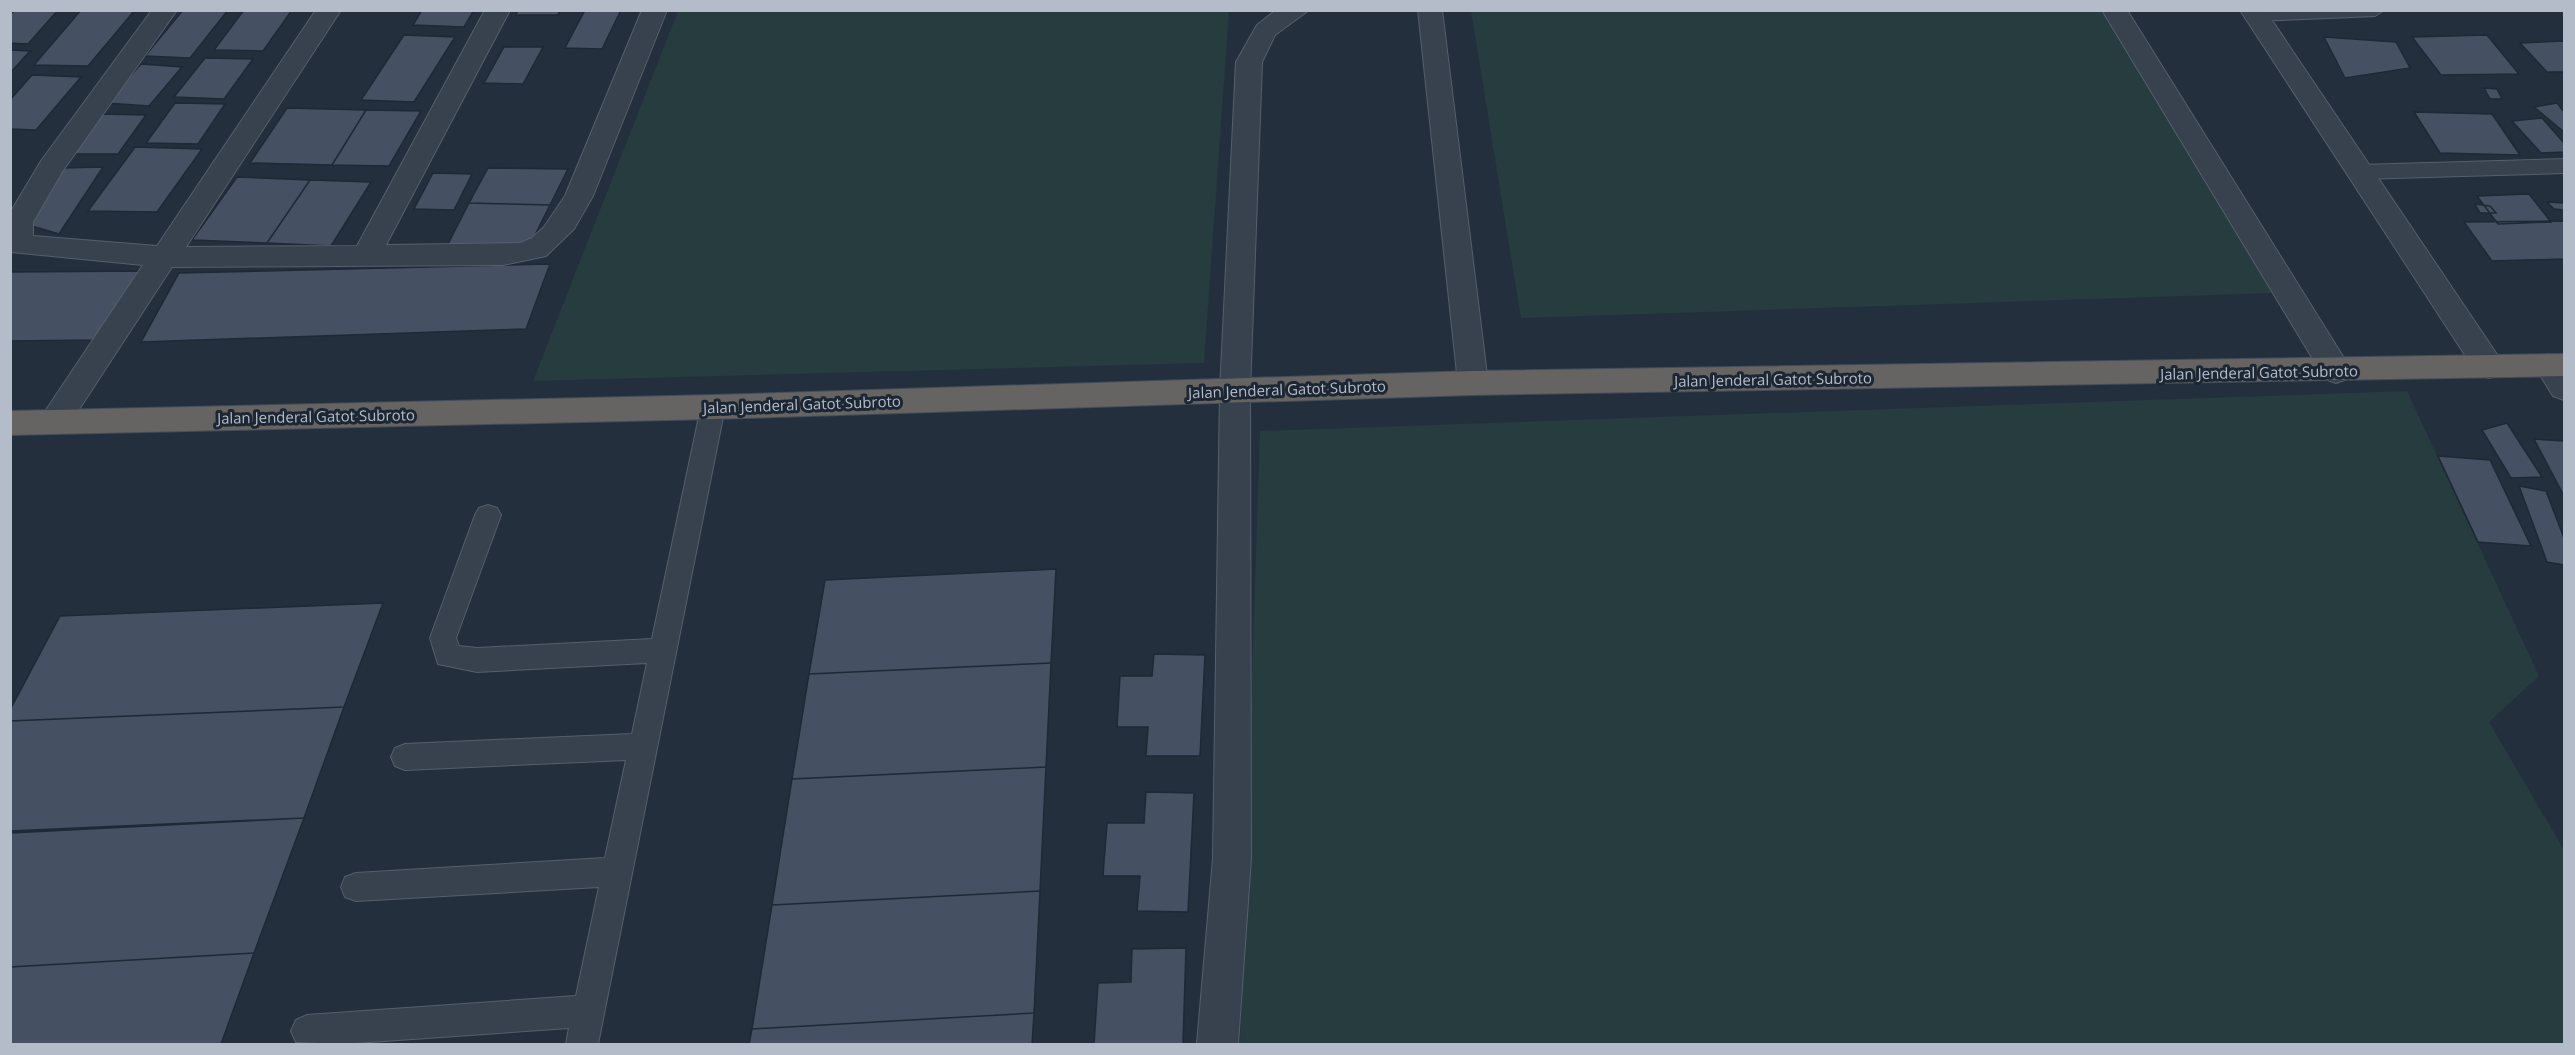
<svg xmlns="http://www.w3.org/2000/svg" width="2575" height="1055" viewBox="0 0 2575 1055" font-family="'Open Sans',sans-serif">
	<rect width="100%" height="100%" fill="#242f3e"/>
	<path fill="#263c3f" d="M678 11H1229L1204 363 533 381Z
		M1471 11H2113L2275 293 1521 318Z
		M2407 391 2539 676 2489 722 2564 850V1044H1240L1260 431Z"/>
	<path fill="#455162" stroke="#1f2835" stroke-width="1.5" d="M15 10H58L28 44 10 43V15Z
		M81 10H135L88 66 34 65Z
		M183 10H228L190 58 145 56Z
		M244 10H292L263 51 214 50Z
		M422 10H474L464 27 413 25Z
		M518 10H560L558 15H516Z
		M585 10H621L602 49 565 48Z
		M404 35 455 37 414 102 361 100Z
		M2487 35 2519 74 2441 75 2412 37Z
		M2324 37 2396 42 2410 68 2345 78Z
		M2564 41V72H2547L2520 43Z
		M504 47H543L523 84 484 83Z
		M10 50 30 51 10 73Z
		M205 58 253 59 224 99 174 97Z
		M141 64 182 67 149 106 106 103Z
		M32 75 81 77 36 130 10 129V100Z
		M2484 88 2497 89 2502 99H2490Z
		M175 103 225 104 198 144 146 143Z
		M2557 103 2564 112V132L2534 107Z
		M287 108 366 110 332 165 250 163Z
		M366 110 421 111 389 166 332 165Z
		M2414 112 2492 114 2520 155 2440 153Z
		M100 114 146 115 118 154H71Z
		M2542 118 2564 143V152L2541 153 2512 121Z
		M135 147 202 149 157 212 88 211Z
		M103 167 59 234 25 224 62 168Z
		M488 168 568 169 550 205 469 203Z
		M433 173 472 174 454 210 414 209Z
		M237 177 310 180 267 243 192 240Z
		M310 180 371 182 331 246 267 243Z
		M2529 194 2551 222 2498 224 2477 196Z
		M2547 202 2564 203V210L2554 209Z
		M469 203 550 205 529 247 447 246Z
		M2475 204 2490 206 2496 213H2480Z
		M2564 221V259L2492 261 2464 222Z
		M550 264 526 329 141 342 179 273Z
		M141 271 97 340 10 341V272Z
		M2507 423 2542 477 2511 478 2482 430Z
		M2534 439 2564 441V496Z
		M2438 456 2490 460 2531 546 2478 542Z
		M2519 486 2546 491 2564 538V565L2547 562Z
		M1056 569 1051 663 809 674 825 580Z
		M383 603 344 707 10 721V710L60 616Z
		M1154 654 1205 655 1200 756H1146L1148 727H1117L1120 676H1152Z
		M1051 663 1046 767 792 779 809 674Z
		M344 707 304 818 10 831V721Z
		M1046 767 1040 891 772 905 792 779Z
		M1146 792 1194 793 1188 912 1137 911 1140 876H1103L1107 823H1144Z
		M304 818 254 953 10 967V833Z
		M1040 891 1034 1013 752 1029 772 905Z
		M1186 948 1183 1044H1094L1098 983 1131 982 1132 949Z
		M254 953 221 1044H10V967Z
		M1034 1013 1032 1044H749L752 1029Z"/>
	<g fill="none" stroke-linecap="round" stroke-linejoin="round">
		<g stroke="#565f6c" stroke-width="2">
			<path id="service" d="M2250 10H2384L2375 16 2255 21 2245 15Z
				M2564 159V173L2359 179 2352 177 2348 172 2352 167 2359 165Z
				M713 398 721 400 725 407 598 1044H566L569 1028 341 1044 296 1042 291 1031 296 1020 307 1015 576 996 599 887 356 901 345 897 341 887 345 877 356 873 605 858 626 760 405 770 395 766 391 757 395 748 405 744 632 734 647 663 477 672 438 664 430 638 475 515 479 508 488 505 497 508 501 515 456 638 459 646 477 648 652 639 701 407 705 400Z"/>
		</g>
		<g stroke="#565f6c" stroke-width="2">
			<path id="minor" d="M152 10H177L62 172 33 222V236L157 246 316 10H341L186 247 357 246 485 10H510L386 245 520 243 532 238 544 227 565 196 642 10H667L593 196 574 229 546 256 503 265 172 267 65 431 54 434 43 431 38 422 143 265 11 252 10 213 41 161Z
				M1276 10H1309L1275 35 1262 62 1250 391 1251 858 1238 1044H1197L1213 858 1220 391 1236 62 1257 25Z
				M1418 10H1442L1488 383 1484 391 1473 395 1462 391 1458 383Z
				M2102 10H2127L2347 363 2351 371 2347 379 2336 383 2325 379Z
				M2240 10H2265L2500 359 2504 367 2500 375 2489 378 2478 375Z
				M2549 354C2570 360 2564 380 2564 400L2553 396 2534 365 2538 357Z"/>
		</g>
		<g stroke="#434c59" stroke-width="2">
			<path id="trunk" d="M2564 354V376L1473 395 713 419 10 435V411L713 395 1473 371Z"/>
		</g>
		<use href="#service" fill="#38414e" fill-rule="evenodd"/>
		<use href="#minor" fill="#38414e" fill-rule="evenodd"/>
		<use href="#trunk" fill="#656462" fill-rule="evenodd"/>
	</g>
	<g text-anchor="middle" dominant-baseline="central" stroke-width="6" stroke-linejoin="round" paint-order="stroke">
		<g font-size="15" fill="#b4bcc9" stroke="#1d2633">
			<text transform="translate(2259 372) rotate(-1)">Jalan Jenderal Gatot Subroto</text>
			<text transform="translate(1773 379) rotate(-1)">Jalan Jenderal Gatot Subroto</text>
			<text transform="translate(1287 389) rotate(-2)">Jalan Jenderal Gatot Subroto</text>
			<text transform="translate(802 404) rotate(-2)">Jalan Jenderal Gatot Subroto</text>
			<text transform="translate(316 416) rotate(-1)">Jalan Jenderal Gatot Subroto</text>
		</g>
	</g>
	<rect width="2575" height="1055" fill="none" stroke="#b4bcc9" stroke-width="24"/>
</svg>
